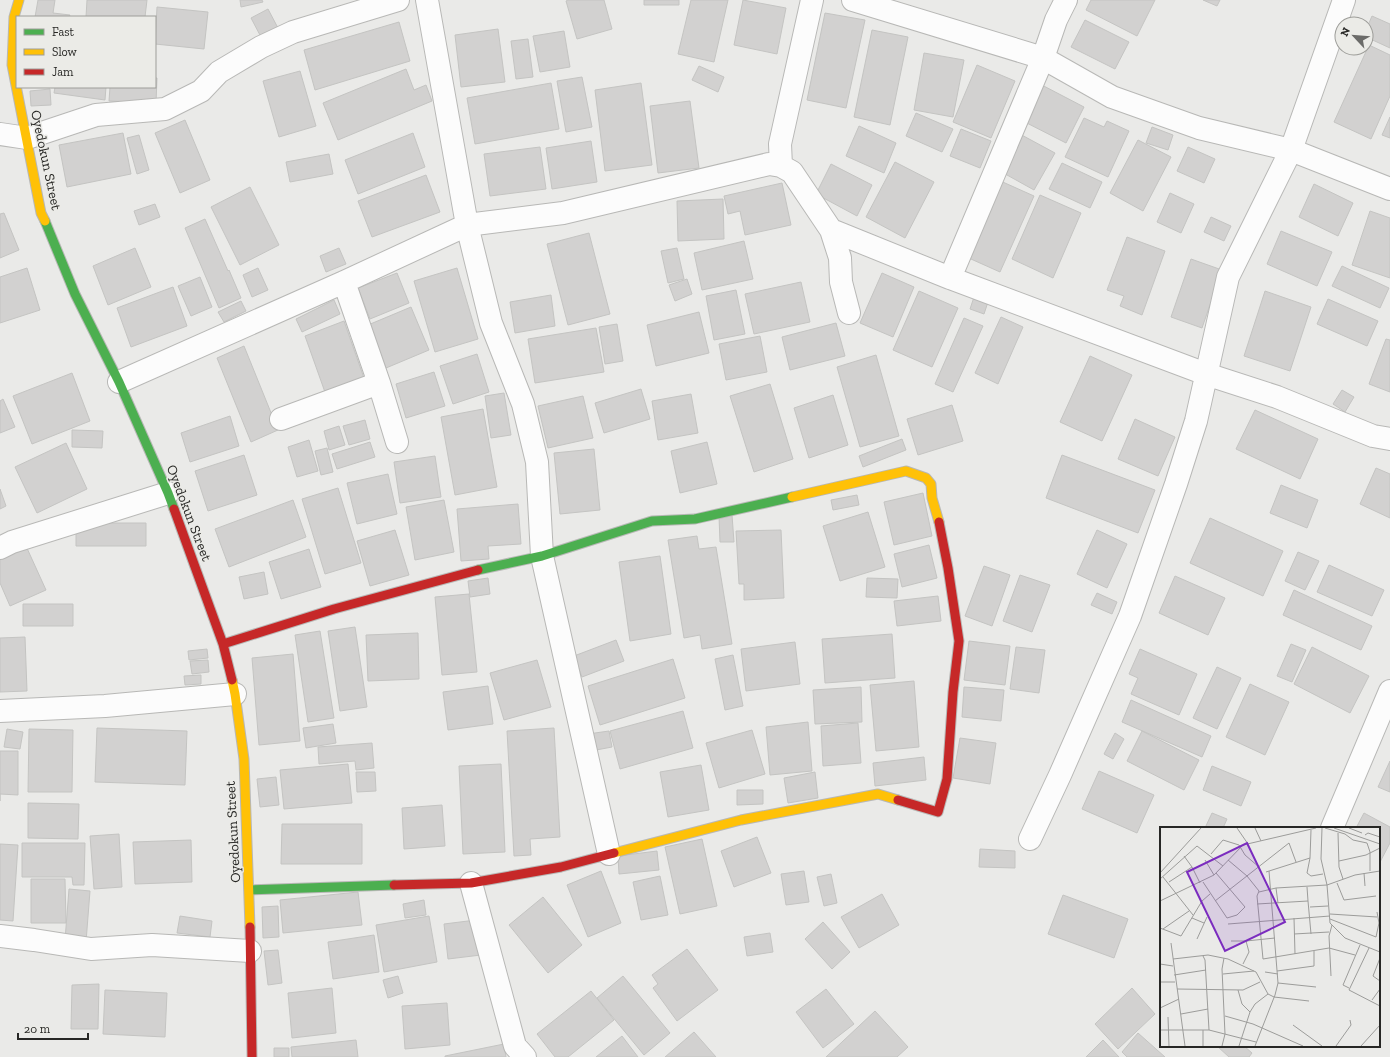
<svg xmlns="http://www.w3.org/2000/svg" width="1390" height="1057" viewBox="0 0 1390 1057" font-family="'Zilla Slab',serif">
	<rect width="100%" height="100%" fill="#eaeae8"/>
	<path fill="#d2d1d0" stroke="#c4c4c2" d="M38 0H55L53 13 70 15 69 17H35Z
		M87 0H147L145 17H86Z
		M240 0H262L263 2 241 7Z
		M568 0H604L612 29 577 39 566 1Z
		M644 0H679V5H644Z
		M691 0H728L714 62 678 54Z
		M743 0 786 8 777 54 734 45Z
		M1091 0H1155L1137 36 1086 10Z
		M1203 0H1220L1217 6Z
		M157 7 208 12 204 49 155 44Z
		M268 9 278 28 261 37 251 18Z
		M825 13 865 20 846 108 807 100Z
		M1372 16 1390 24V48L1366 37V30Z
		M1085 20 1129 42 1115 69 1071 47Z
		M399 22 410 61 315 90 304 50Z
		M498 29 505 82 461 87 455 35Z
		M872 30 908 37 890 125 854 117Z
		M564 31 570 67 540 72 533 36Z
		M528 39 533 77 516 79 511 41Z
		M1369 45 1390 55V96L1371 139 1334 122Z
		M924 53 964 60 953 117 914 110Z
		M977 65 1015 81 991 138 953 122Z
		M699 66 724 77 718 92 692 80Z
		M406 69 414 90 426 85 432 101 338 140 323 103Z
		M300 71 316 126 279 137 263 81Z
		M582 77 592 127 566 132 557 81Z
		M155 78H157L156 103 109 101 110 87H155Z
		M551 83 559 129 475 144 467 98Z
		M641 83 652 165 605 171 595 90Z
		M1038 83 1084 107 1066 143 1019 119Z
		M55 87H106L105 100 54 93Z
		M50 89 51 105 31 106 30 91Z
		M690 101 699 168 658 173 650 106Z
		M916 113 953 129 942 152 906 136Z
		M1390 117V138L1382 135Z
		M1084 118 1104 127 1107 121 1129 131 1108 177 1065 157Z
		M185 120 210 180 180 193 155 133Z
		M859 126 896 143 884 173 846 156Z
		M1152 127 1173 135 1168 150 1146 143Z
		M961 129 991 141 980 168 950 156Z
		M123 133 131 174 67 187 59 145Z
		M413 133 425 167 358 194 345 160Z
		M1018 133 1055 153 1034 190 998 170Z
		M139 135 149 170 137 174 127 138Z
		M1138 140 1171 157 1143 211 1110 193Z
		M591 141 597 182 552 189 546 148Z
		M540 147 546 189 490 196 484 154Z
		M1188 147 1215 159 1204 183 1177 171Z
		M329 154 333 174 290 182 286 162Z
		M895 162 934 182 905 238 866 217Z
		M1062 163 1102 182 1090 208 1049 189Z
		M831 164 872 185 857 216 816 194Z
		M426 175 440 212 372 237 358 201Z
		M996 179 1034 196 1000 272 962 255Z
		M782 183 791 225 745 235 740 211 728 214 724 196Z
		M1314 184 1353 203 1338 236 1299 217Z
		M250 187 279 245 240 265 211 207Z
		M1170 193 1194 204 1181 233 1157 222Z
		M1040 195 1081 213 1053 278 1012 259Z
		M723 199 724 239 678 241 677 201Z
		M155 204 160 217 139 225 134 211Z
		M1370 211 1390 218V278L1352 265Z
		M4 213 19 250 0 258V214Z
		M1211 217 1231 226 1224 241 1204 232Z
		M205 219 228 271 229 270 241 298 219 308 185 228Z
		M1281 231 1332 252 1317 286 1267 264Z
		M589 233 610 314 568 325 547 244Z
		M1127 237 1165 251 1142 315 1120 306 1124 296 1107 290Z
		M744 241 753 279 702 290 694 253Z
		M135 248 151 287 108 305 93 266Z
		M339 248 346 264 326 272 320 256Z
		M677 248 684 279 668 283 661 251Z
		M1191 259 1222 270 1202 328 1171 317Z
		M1342 266 1389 288 1380 308 1332 286Z
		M27 268 40 310 0 323V277Z
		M258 268 268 290 252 297 243 275Z
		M457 268 478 339 435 352 414 281Z
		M397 273 409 303 370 319 358 288Z
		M882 273 914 287 893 337 860 323Z
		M200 277 212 307 191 316 178 286Z
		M687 279 692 294 675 301 669 285Z
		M801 282 810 322 754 334 745 294Z
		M173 287 187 326 131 347 117 308Z
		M736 290 745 334 714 340 706 296Z
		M919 291 958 308 932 367 893 350Z
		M1265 291 1311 307 1290 371 1244 356Z
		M975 294 989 299 984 314 970 309Z
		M551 295 555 326 515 333 510 302Z
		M1328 299 1378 321 1367 346 1317 324Z
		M334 300 340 314 302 332 296 319Z
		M241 301 246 311 224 322 218 312Z
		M411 307 429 350 386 368 368 325Z
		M699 312 709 353 656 366 647 325Z
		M1001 317 1023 327 998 384 975 373Z
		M964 318 983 326 953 392 935 384Z
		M344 321 365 381 326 395 305 336Z
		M836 323 845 356 790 370 782 337Z
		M617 324 623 361 605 364 599 327Z
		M596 328 604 372 535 383 528 339Z
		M760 336 767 372 726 380 719 344Z
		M1386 339 1390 340V392L1369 384Z
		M244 346 278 430 251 442 217 358Z
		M477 354 489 392 453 404 440 366Z
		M876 355 899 436 860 447 837 367Z
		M1090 356 1132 375 1102 441 1060 422Z
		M434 372 445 406 406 418 396 384Z
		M72 373 90 421 32 444 13 396Z
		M770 384 793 459 754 472 730 396Z
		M641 389 650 419 604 433 595 403Z
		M1342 390 1354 397 1345 412 1333 404Z
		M504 393 511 435 491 438 485 396Z
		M691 394 698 433 658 440 652 401Z
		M833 395 848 445 809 458 794 408Z
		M583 396 593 438 548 448 538 406Z
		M3 399 15 427 0 433V401Z
		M952 405 963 441 918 455 907 419Z
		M483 409 497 487 455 495 441 417Z
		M1255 410 1318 439 1300 479 1236 449Z
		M230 416 239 446 190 462 181 433Z
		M1135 419 1175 437 1158 476 1118 459Z
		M365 420 370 439 349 445 343 426Z
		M339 426 345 445 329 450 324 431Z
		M72 430 103 431 102 448 72 447Z
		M902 439 906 450 863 467 859 456Z
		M309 440 318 471 297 477 288 447Z
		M370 442 375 457 337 469 332 454Z
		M707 442 717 484 680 493 671 451Z
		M66 443 87 489 37 513 15 467Z
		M327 448 333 472 321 475 315 451Z
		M594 449 600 510 560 514 554 453Z
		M244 455 257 495 208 511 195 471Z
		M1062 455 1155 490 1138 533 1046 498Z
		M435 456 441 497 400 503 394 462Z
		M1376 468 1390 474V518L1360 504Z
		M388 474 397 514 357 524 347 483Z
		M1281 485 1318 500 1307 528 1270 513Z
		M338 488 361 563 325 574 302 499Z
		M0 489 6 506 0 509Z
		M923 493 932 536 894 545 884 502Z
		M857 495 859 505 833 510 831 500Z
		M293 500 306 537 229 567 215 529Z
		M444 500 454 552 415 560 406 507Z
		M518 504 521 544 488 546 489 559 461 561 457 509Z
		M868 512 885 567 840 581 823 526Z
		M732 515 734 542H720L719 516Z
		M1210 518 1283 551 1263 596 1190 563Z
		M76 523H146V546H76Z
		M395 530 409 575 370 586 357 541Z
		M781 530 784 598 744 600V584H739L736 531Z
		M1097 530 1127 544 1107 588 1077 574Z
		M697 536 699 549 716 547 732 644 702 649 700 635 684 638 668 540Z
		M929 545 937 578 902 587 894 554Z
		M26 546 46 590 10 606 0 583V558Z
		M309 549 321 587 281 599 269 562Z
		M1298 552 1319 561 1305 590 1285 581Z
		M660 556 671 634 630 641 619 562Z
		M1329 565 1384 590 1372 616 1317 592Z
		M984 566 1010 575 992 626 965 616Z
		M264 572 268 594 244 599 239 577Z
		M1020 575 1050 585 1032 632 1003 621Z
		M1175 576 1225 598 1208 635 1159 613Z
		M488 578 490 594 470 597 468 581Z
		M867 578 898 579 897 598 866 597Z
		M1294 590 1372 626 1361 650 1283 615Z
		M1097 593 1117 602 1112 614 1091 605Z
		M469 594 477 672 442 675 435 597Z
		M938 596 941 621 897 626 894 601Z
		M23 604H73V626H23Z
		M355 627 367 707 340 711 328 631Z
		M320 631 334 718 308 722 295 635Z
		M418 633 419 679 368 681 366 635Z
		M892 634 895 678 825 683 822 639Z
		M25 637 27 691 0 692V638Z
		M616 640 624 661 582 677 574 656Z
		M969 641 1010 646 1005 685 964 680Z
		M795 642 800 684 746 691 741 649Z
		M1291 644 1306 650 1292 682 1277 676Z
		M1016 647 1045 650 1039 693 1010 689Z
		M1312 647 1369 676 1350 713 1294 684Z
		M207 649 208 658 189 660 188 651Z
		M1140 649 1197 674 1179 715 1131 694 1138 678 1129 674Z
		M293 654 300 741 259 745 252 658Z
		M733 655 743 706 725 710 715 659Z
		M673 659 685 698 600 725 588 686Z
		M208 660 209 672 192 674 190 661Z
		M537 660 551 707 504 720 490 673Z
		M1217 667 1241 678 1217 729 1193 718Z
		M201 675V684L185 685 184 676Z
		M914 681 919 747 876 751 870 685Z
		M1250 684 1289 702 1265 755 1226 737Z
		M488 686 493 724 448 730 443 692Z
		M861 687 862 722 815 724 813 690Z
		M964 687 1004 690 1001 721 962 717Z
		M1131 700 1211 736 1202 757 1122 722Z
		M683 711 693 748 620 769 610 731Z
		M808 722 812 771 770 775 766 727Z
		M858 723 861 763 823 766 821 726Z
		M333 724 336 743 306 748 303 728Z
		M97 728 187 731 185 785 95 782Z
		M554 728 560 837 530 839 531 855 514 856 507 731Z
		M7 729 23 732 20 749 4 747Z
		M29 729 73 730 72 792H28Z
		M752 730 765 774 719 788 706 743Z
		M609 731 612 747 591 751 588 734Z
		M1142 731 1199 760 1184 790 1127 761Z
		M1115 733 1124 739 1113 759 1104 754Z
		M960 738 996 743 990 784 953 778Z
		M372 743 374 768 356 770 355 761 319 764 318 747Z
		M0 751H18V795L0 794V801Z
		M924 757 926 780 875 786 873 763Z
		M1390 761V792L1378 787Z
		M348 764 352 803 284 809 280 770Z
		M501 764 505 852 463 854 459 766Z
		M701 765 709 810 668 817 660 772Z
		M1212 766 1251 782 1241 806 1203 790Z
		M1099 771 1154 795 1137 833 1082 809Z
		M356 772H375L376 791 357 792Z
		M815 772 818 798 788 803 784 778Z
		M276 777 279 805 260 807 257 779Z
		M737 790H763V804L737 805Z
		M28 803 79 804 78 839 28 838Z
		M442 805 445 846 404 849 402 808Z
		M1212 813 1227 819 1223 828H1205Z
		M1364 813 1390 827V843L1379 864V828H1356Z
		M282 824H362V864H281Z
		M119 834 122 887 94 889 90 836Z
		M757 837 771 873 734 887 721 851Z
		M702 839 717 906 680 914 665 847Z
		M191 840 192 882 135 884 133 842Z
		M22 843H85L84 885H73L72 877H22Z
		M0 844 18 845 13 921 0 920Z
		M980 849 1015 851V868L979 867Z
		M657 851 659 870 619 874 618 856Z
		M601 871 621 923 588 937 567 885Z
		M804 871 809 902 786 905 781 874Z
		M831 874 837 903 824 906 817 877Z
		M660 876 668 915 641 920 633 882Z
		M31 879H65L66 923H31Z
		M69 889 90 891 86 942 65 940Z
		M358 892 362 925 283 933 280 900Z
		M882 894 899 925 859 948 841 917Z
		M1063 895 1128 919 1114 958 1048 934Z
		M543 897 582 945 548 973 509 925Z
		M424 900 426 915 405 918 403 904Z
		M278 906 279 937 263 938 262 907Z
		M180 916 212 921 210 937 177 933Z
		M429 916 437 962 384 972 376 925Z
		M476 920 481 955 448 959 444 924Z
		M823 922 850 952 832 969 805 939Z
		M770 933 773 952 747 956 744 937Z
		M374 935 379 972 333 979 328 942Z
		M687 949 718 990 677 1021 653 988 658 984 652 975Z
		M278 950 282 983 268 985 264 951Z
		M398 976 403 993 388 998 383 980Z
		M623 976 670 1033 644 1055 597 998Z
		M99 984 98 1029H71L72 985Z
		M332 988 336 1033 292 1038 288 993Z
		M1132 988 1155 1014 1118 1049 1095 1024Z
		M826 989 854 1024 823 1048 796 1012Z
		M105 990 167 993 165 1037 103 1034Z
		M591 991 614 1020 568 1057H555L537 1034Z
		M447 1003 450 1045 405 1049 402 1006Z
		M875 1011 908 1047 897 1057H826Z
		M694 1032 716 1057H665Z
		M1138 1033 1165 1057H1127L1122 1052Z
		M622 1036 638 1057H596Z
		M356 1040 358 1057H292L291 1047Z
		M1103 1040 1119 1057H1086Z
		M504 1044 506 1057H445V1056Z
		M1217 1046H1244L1252 1053 1249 1057H1229Z
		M274 1048H289V1057H274Z"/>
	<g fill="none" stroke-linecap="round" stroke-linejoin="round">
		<g stroke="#b8b8b6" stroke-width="24">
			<path id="street" d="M427 0 467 225 491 323 523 404 537 462 542 556 609 854
				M853 0 1043 58 1112 97 1199 128 1291 150 1390 189
				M0 134 27 138 96 115 165 109 201 91 219 72 261 47 293 32 398 0
				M781 166 780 144 812 0
				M831 230 840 258 841 282 849 313
				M950 278 1043 58 1056 20 1066 0
				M344 282 379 383 397 442
				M119 382 344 282 467 225 563 213 769 164 781 166 792 172 831 230 950 278 1206 374 1277 397 1373 436 1390 439
				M281 419 379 383
				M0 548 12 542 168 493
				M0 711 105 706 235 694
				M1332 828 1390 691
				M1030 839 1060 775 1130 616 1176 484 1196 421 1228 277 1291 150 1344 0
				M471 883 515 1046 525 1057
				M0 936 34 940 91 949 152 945 250 951"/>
		</g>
		<g stroke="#b8b8b6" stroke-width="11">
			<path id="fast" d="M45 221 75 294 119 382 168 493 174 509
				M478 570 542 556 652 521 695 519 792 497
				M250 890 394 885"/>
		</g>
		<g stroke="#b8b8b6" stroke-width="11">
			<path id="slow" d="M19 0 14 17 12 65 41 213 45 221
				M792 497 906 471 926 478 931 484 932 498 939 522
				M232 680 235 694 244 759 250 927
				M614 853 741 820 878 794 898 800"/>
		</g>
		<g stroke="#b8b8b6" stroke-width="11">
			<path id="jam" d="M174 509 223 644 232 680
				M223 644 334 609 478 570
				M898 800 938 812 947 779 953 692 959 641 948 568 939 522
				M394 885 471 883 561 867 614 853
				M250 927 252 1057"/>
		</g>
		<use href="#street" stroke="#fcfcfc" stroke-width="22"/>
		<use href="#fast" stroke="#4caf50" stroke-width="9"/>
		<use href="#slow" stroke="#ffc107" stroke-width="9"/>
		<use href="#jam" stroke="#c62828" stroke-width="9"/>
	</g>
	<g text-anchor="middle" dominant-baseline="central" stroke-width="3" stroke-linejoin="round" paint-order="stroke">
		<g font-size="14" fill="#272725" stroke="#ebebe7">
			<text transform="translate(46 160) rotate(78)">Oyedokun Street</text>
			<text transform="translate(189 513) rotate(69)">Oyedokun Street</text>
			<text transform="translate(233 832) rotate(-93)">Oyedokun Street</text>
		</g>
	</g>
	<g transform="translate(1160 827)">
		<rect width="220" height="220" fill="#eaeae8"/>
		<path fill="none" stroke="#9c9c9a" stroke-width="1" d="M77 1 88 17M95 1 101 14M162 1 161 32 167 58 170 96 185 111 220 125M165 1 185 7 193 13 207 16 210 25V44M174 1 220 17M189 1 202 6M178 6 179 40 183 52M205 8 208 6 220 10M51 27 63 13 79 18 85 28 99 40M24 29 32 40M150 31 147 46 151 49 163 47M45 33 54 48M68 33 87 49 99 64 97 69 103 132 169 121 195 128M179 34 206 28 220 21M106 45 150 31 151 3M0 46 41 1M204 46 205 59M3 50 33 88M0 52 37 19 63 39M9 55 32 40 40 56M43 55 67 91 77 88 85 80 56 46M177 56 184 73 216 69M147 60 148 74M116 61 118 76M99 65 116 61 167 58 195 48 220 44M0 74 54 48 83 18 156 1M55 74 129 16 136 35M97 77 148 74 151 107M150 80 168 79M170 87 217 90M32 91 44 96M134 91 135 127M170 92 216 110 219 96 217 85M68 97 170 89M0 101 21 109 42 74 50 67M3 102 29 84M134 107 169 105M37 112 47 90M71 114H86M11 116 25 219M209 121 189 163 220 179M43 129 45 133 49 203M220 131 213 149 220 154M13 132 48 128 68 132 96 145 108 167 114 170 149 174M0 137 13 139M83 137 89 125 86 114 115 111M117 144 154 139V124M105 145 118 147M63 147 94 144M14 148 46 143M171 149 169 109 172 98M0 155H15M118 156 156 160M189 161 183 158 200 118M17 162 83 163 100 155M78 163 82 177 90 185M212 173 220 162M0 181 19 172M21 187 48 182M65 189 93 197 143 219M8 190 9 219M133 198 162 219M0 203H49L96 215M43 219V203M62 219 65 207 62 142 64 131M79 219 90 185 95 177 108 167M95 219 115 168 118 156 109 44M176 219 191 198 190 193M201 219 220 198"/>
		<path fill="#7b2cbf" fill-opacity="0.15" stroke="#7b2cbf" stroke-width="2" d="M87 16 125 95 65 124 27 45Z"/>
		<rect width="220" height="220" fill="none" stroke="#272725" stroke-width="2"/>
	</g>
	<rect x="16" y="16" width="140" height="72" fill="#ebebe7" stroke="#9d9d99"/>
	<rect x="24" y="29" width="20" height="6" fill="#4caf50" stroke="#9d9d99"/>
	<text x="52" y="36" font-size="12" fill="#272725">Fast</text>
	<rect x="24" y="49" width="20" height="6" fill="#ffc107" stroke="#9d9d99"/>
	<text x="52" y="56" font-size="12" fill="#272725">Slow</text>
	<rect x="24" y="69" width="20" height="6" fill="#c62828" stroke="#9d9d99"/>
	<text x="52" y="76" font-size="12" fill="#272725">Jam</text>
	<g transform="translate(1354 36) rotate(296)"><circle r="19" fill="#ebebe7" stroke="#9d9d99"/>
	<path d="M0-3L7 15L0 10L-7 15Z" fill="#6b6b69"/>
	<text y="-6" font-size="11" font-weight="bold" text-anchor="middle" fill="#272725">N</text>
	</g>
	<path d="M18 1033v6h70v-6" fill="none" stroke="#272725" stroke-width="2"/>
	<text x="24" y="1033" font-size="12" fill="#272725" stroke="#ebebe7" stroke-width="3" paint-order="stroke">20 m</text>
</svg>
